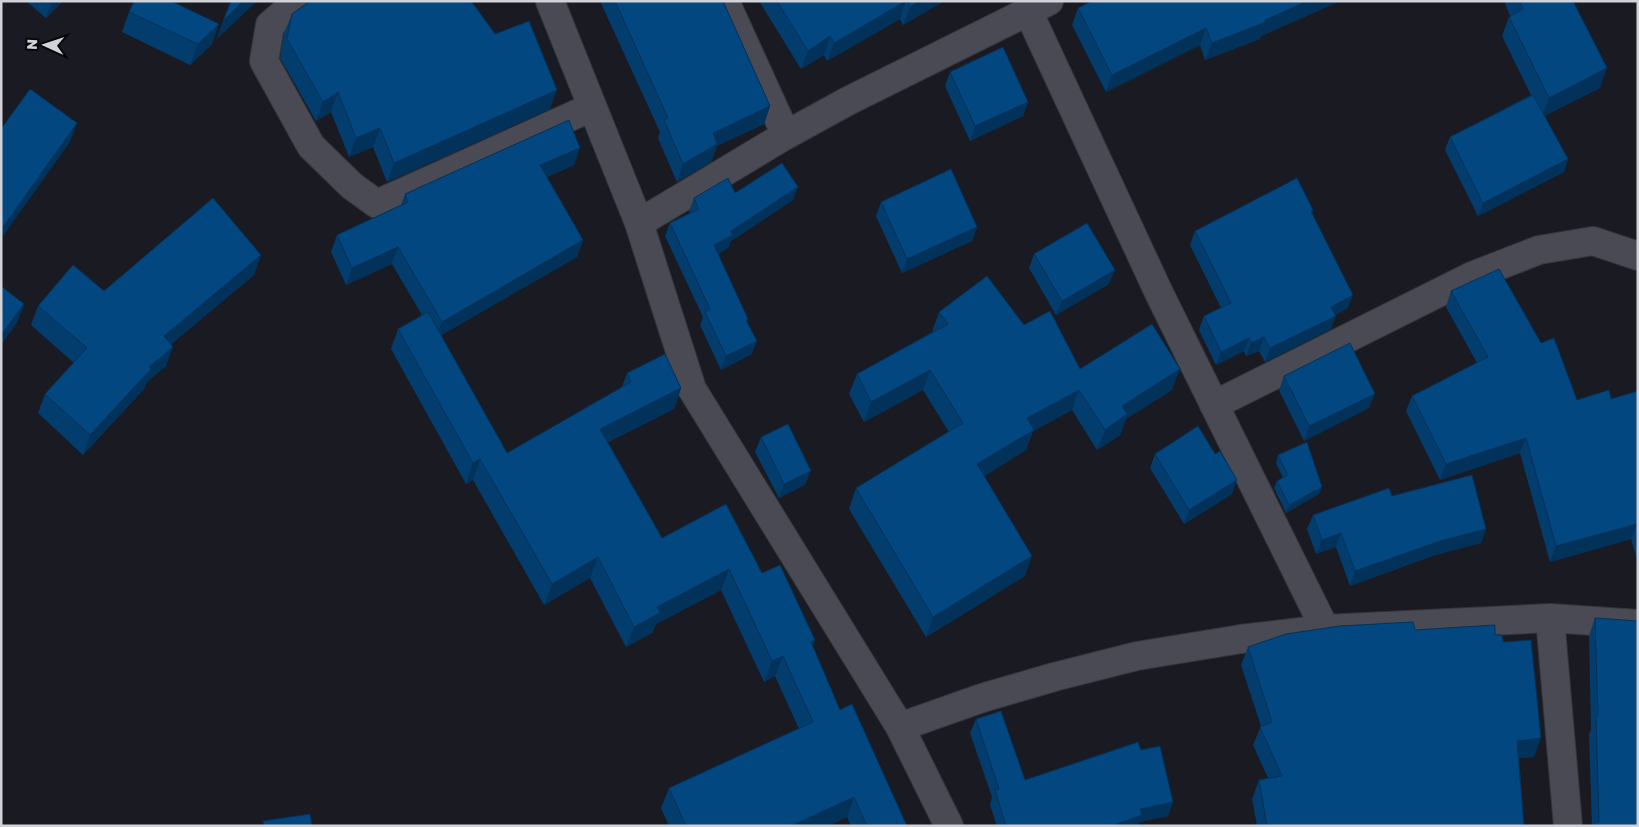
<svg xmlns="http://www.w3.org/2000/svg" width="1639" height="827" viewBox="0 0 1639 827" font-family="'Golos Text',sans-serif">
	<rect width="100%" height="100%" fill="#1a1b22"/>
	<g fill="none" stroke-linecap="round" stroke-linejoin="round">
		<g stroke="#36373d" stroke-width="30">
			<path id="minor" d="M298 1 270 25 264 61 311 146 352 186 377 204 592 107
				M550 1 639 223 692 389 900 727 949 826
				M725 1 786 135
				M1028 11 1159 293 1325 629
				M639 223 786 135 848 101 1049 1
				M1214 405 1472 276 1539 250 1593 241 1638 256
				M1550 618 1568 826
				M900 727 982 698 1054 677 1137 656 1241 639 1325 629 1550 618 1638 624"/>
		</g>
		<use href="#minor" stroke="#494a53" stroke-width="28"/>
	</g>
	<path fill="#033d6e" d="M26 1H63L46 18Z
		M310 1H472V2L550 109 387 182 373 147 349 157 331 112 316 121 280 58 284 33 292 14Z
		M600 1H723L770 106 764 124 717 146 711 162 677 182 658 138 660 132Z
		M759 1H944L903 25 900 19 827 61 824 55 801 69Z
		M1092 1H1340L1261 36 1260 39 1205 60 1200 45 1106 92 1072 25 1078 8Z
		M1504 1H1573L1600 88 1544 116 1568 159 1564 172 1478 216 1445 150 1450 137 1531 95 1502 36 1509 17 1510 16Z
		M129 12 212 44 190 65 122 32Z
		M950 72 1028 102 1023 116 970 141 945 86Z
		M574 165 547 177 583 240 577 257 441 335 507 453 622 387 627 373 681 388 674 409 608 442 662 538 762 573 813 647 840 710 907 826H851L847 817 828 826H669L661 808 669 788 799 729 775 676 764 682 721 590 656 624 652 633 626 647 590 578 544 605 473 480 466 484 391 349 398 329 422 315 392 264 346 285 331 252 337 235 401 205 405 194Z
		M735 193 793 200 731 241 728 248 718 254 748 319 747 322 752 354 721 370 700 325 703 317 665 236 670 223 690 213 689 211 694 198Z
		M881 202 977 227 972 241 902 273 876 216Z
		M1313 210 1312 213 1348 308 1335 315 1331 329 1265 362 1259 351 1246 356 1244 351 1216 365 1199 330 1204 316 1221 308 1190 245 1195 231Z
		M1034 254 1109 284 1056 315 1029 268Z
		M261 255 254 275 171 344 166 366 147 382 144 389 83 455 38 413 45 394 74 363 31 325 38 306Z
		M1451 291 1541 343 1577 400 1611 399 1638 391V562L1631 539 1550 562 1520 453 1440 480 1406 411 1412 396 1477 363 1446 307Z
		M939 312 1024 325 1080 369 1172 390 1126 419 1120 435 1097 450 1072 410 1033 431 1026 450 984 476 1025 576 926 637 849 509 856 488 949 432 923 390 864 422 849 394 857 374 932 332Z
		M1284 376 1369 408 1304 441 1279 390Z
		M761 437 805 485 779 498 755 452Z
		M1155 454 1232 494 1184 524 1150 468Z
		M1278 455 1322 487 1319 494 1286 513 1274 488 1277 481 1283 478 1276 463Z
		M1392 496 1486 529 1481 543 1435 555 1350 586 1336 547 1316 554 1307 529 1313 515Z
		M1595 618 1638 826H1592L1589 734 1591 730 1589 636Z
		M1415 630 1495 635 1503 642 1534 757 1519 758 1524 826H1257L1252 799 1259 780 1268 778 1253 745 1261 726 1241 665 1248 647Z
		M976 719 1025 780 1141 750 1173 802 1168 816 1139 822 1138 826H997L990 805 992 797 970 733Z"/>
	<path fill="#02325a" d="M53 1H63L46 18 51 3Z
		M243 1H257L216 40 223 21Z
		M906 1 900 19 827 61 834 43Z
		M919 1H944L903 25 910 7Z
		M1308 1H1340L1261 36 1260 39 1205 60 1212 43Z
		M219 24 212 44 190 65 198 44Z
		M1206 28 1200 45 1106 92 1112 75Z
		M830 36 824 55 801 69 808 51Z
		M1607 68 1600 88 1542 117 1549 98Z
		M557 90 550 109 387 182 394 163Z
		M338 92 331 112 316 121 323 102Z
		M1028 102 1023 116 970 141 975 126Z
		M770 106 764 124 717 146 711 162 677 182 683 164 713 133Z
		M77 123 70 142 1 239V230Z
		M380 128 373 147 349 157 356 138Z
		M580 148 574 165 534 182 540 165Z
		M1568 159 1564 172 1478 216 1483 203Z
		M798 187 793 200 731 241 728 248 709 258 714 245 731 231Z
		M977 227 972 241 902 273 907 259Z
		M583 240 577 257 435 339 442 322Z
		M398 247 392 264 346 285 352 268Z
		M261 255 254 275 157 356 164 336Z
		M1115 270 1109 284 1056 315 1062 301Z
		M1353 295 1348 308 1327 320 1336 316 1331 329 1265 362 1270 348 1331 307Z
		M24 304 17 323 1 345V335Z
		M1264 337 1259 351 1246 356 1251 343Z
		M1249 338 1244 351 1216 365 1221 352Z
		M757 341 752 354 721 370 726 356Z
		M173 347 166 366 147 382 144 389 83 455 90 435 149 367Z
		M1180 369 1172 390 1126 419 1120 435 1097 450 1105 430 1122 406Z
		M930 370 923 390 864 422 871 402Z
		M681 388 674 409 593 450 600 429Z
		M1079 390 1072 410 1033 431 1026 450 970 485 977 464 1027 418Z
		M1375 394 1369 408 1304 441 1309 426Z
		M1526 438 1520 453 1440 480 1446 464Z
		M480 459 473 480 466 484 473 463Z
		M811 471 805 485 779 498 784 484Z
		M1237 480 1232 494 1184 524 1189 510Z
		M1322 487 1319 494 1286 513 1289 505Z
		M1637 524 1631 539 1550 562 1556 546Z
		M1486 529 1481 543 1435 555 1350 586 1355 571 1440 541Z
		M1341 533 1336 547 1316 554 1322 540Z
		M1032 556 1025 576 926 637 933 617Z
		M598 557 590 578 544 605 552 584Z
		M729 569 721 590 656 624 652 633 626 647 634 627 657 607Z
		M815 640 808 661 811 642Z
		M783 656 775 676 764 682 772 661Z
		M1541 738 1534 757 1511 759 1517 741Z
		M854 797 847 817 828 826H791Z
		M1173 802 1168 816 1139 822 1138 826H1111L1140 809Z"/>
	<path fill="#034780" stroke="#02325a" d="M134 1H171L219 24 198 44 129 12Z
		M231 1H243L223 21Z
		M310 1H471L495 34 529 21 557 90 394 163 380 128 356 138 338 92 323 102 287 39 292 14Z
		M615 1H723L770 106 713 133 717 144 683 164 664 120 668 118Z
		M777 1H906L834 43 830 36 808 51Z
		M907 1H919L910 7Z
		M1092 1H1308L1265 20 1266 22 1212 43 1206 28 1112 75 1078 8Z
		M1519 1H1573L1607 68 1549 98 1509 17 1523 9Z
		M1003 47 1028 102 975 126 950 72Z
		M30 89 77 123 1 230V129Z
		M1533 95 1568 159 1483 203 1450 137Z
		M569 120 580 148 540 165 583 240 442 322 398 247 352 268 337 235 408 202 405 194Z
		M782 163 798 187 731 231 733 235 714 245 748 319 746 320 757 341 726 356 705 312 710 309 670 223 699 209 694 198 728 178 735 193Z
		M951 169 977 227 907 259 881 202Z
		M1297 178 1313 210 1311 211 1353 295 1331 307 1336 316 1270 348 1264 337 1251 343 1249 338 1221 352 1204 316 1231 303 1195 231Z
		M213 198 261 255 164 336 173 347 149 367 151 369 90 435 45 394 87 348 38 306 73 265 104 291Z
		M1087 223 1115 270 1062 301 1034 254Z
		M1499 269 1541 343 1554 338 1577 400 1609 390 1611 399 1638 391V527L1637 524 1556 546 1526 438 1446 464 1412 396 1488 357 1451 291Z
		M987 276 1024 325 1050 311 1080 369 1152 324 1180 369 1122 406 1127 414 1105 430 1079 390 1027 418 1034 430 977 464 1032 556 933 617 856 488 963 423 930 370 871 402 857 374 948 324 939 312Z
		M1 286 24 304 1 335Z
		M428 312 507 453 631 382 627 373 665 354 681 388 600 429 662 538 726 504 762 573 780 565 815 640 811 642 840 710 852 704 907 826H867L854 797 791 826H686L669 788 813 722 783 656 772 661 729 569 657 607 660 613 634 627 598 557 552 584 480 459 473 463 398 329Z
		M1350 343 1375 394 1309 426 1284 376Z
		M788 424 811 471 784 484 761 437Z
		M1198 426 1215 454 1220 451 1237 480 1189 510 1155 454Z
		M1307 442 1322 487 1289 505 1277 481 1288 475 1278 455Z
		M1472 475 1486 529 1440 541 1355 571 1341 533 1322 540 1313 515 1389 488 1392 496Z
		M1595 618 1638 621V826H1595V822H1599L1596 716H1598Z
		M1413 622 1415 630 1495 625V635H1502L1503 642 1531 640 1541 738 1517 741 1524 826H1267L1259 780 1282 776 1260 727 1272 722 1248 647 1286 634 1340 626Z
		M1001 711 1025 780 1138 742 1141 750 1160 746 1173 802 1140 809 1142 815 1111 826H1006L995 790 999 789 976 719Z
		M310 814 312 826H264L263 821Z"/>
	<rect width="1639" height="827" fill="none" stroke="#d2d3d9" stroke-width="5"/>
	<g transform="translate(45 45) rotate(273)" stroke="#060609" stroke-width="4" paint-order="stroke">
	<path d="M0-4L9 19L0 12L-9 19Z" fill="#d2d3d9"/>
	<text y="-8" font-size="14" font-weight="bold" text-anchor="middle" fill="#d2d3d9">N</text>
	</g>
</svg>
